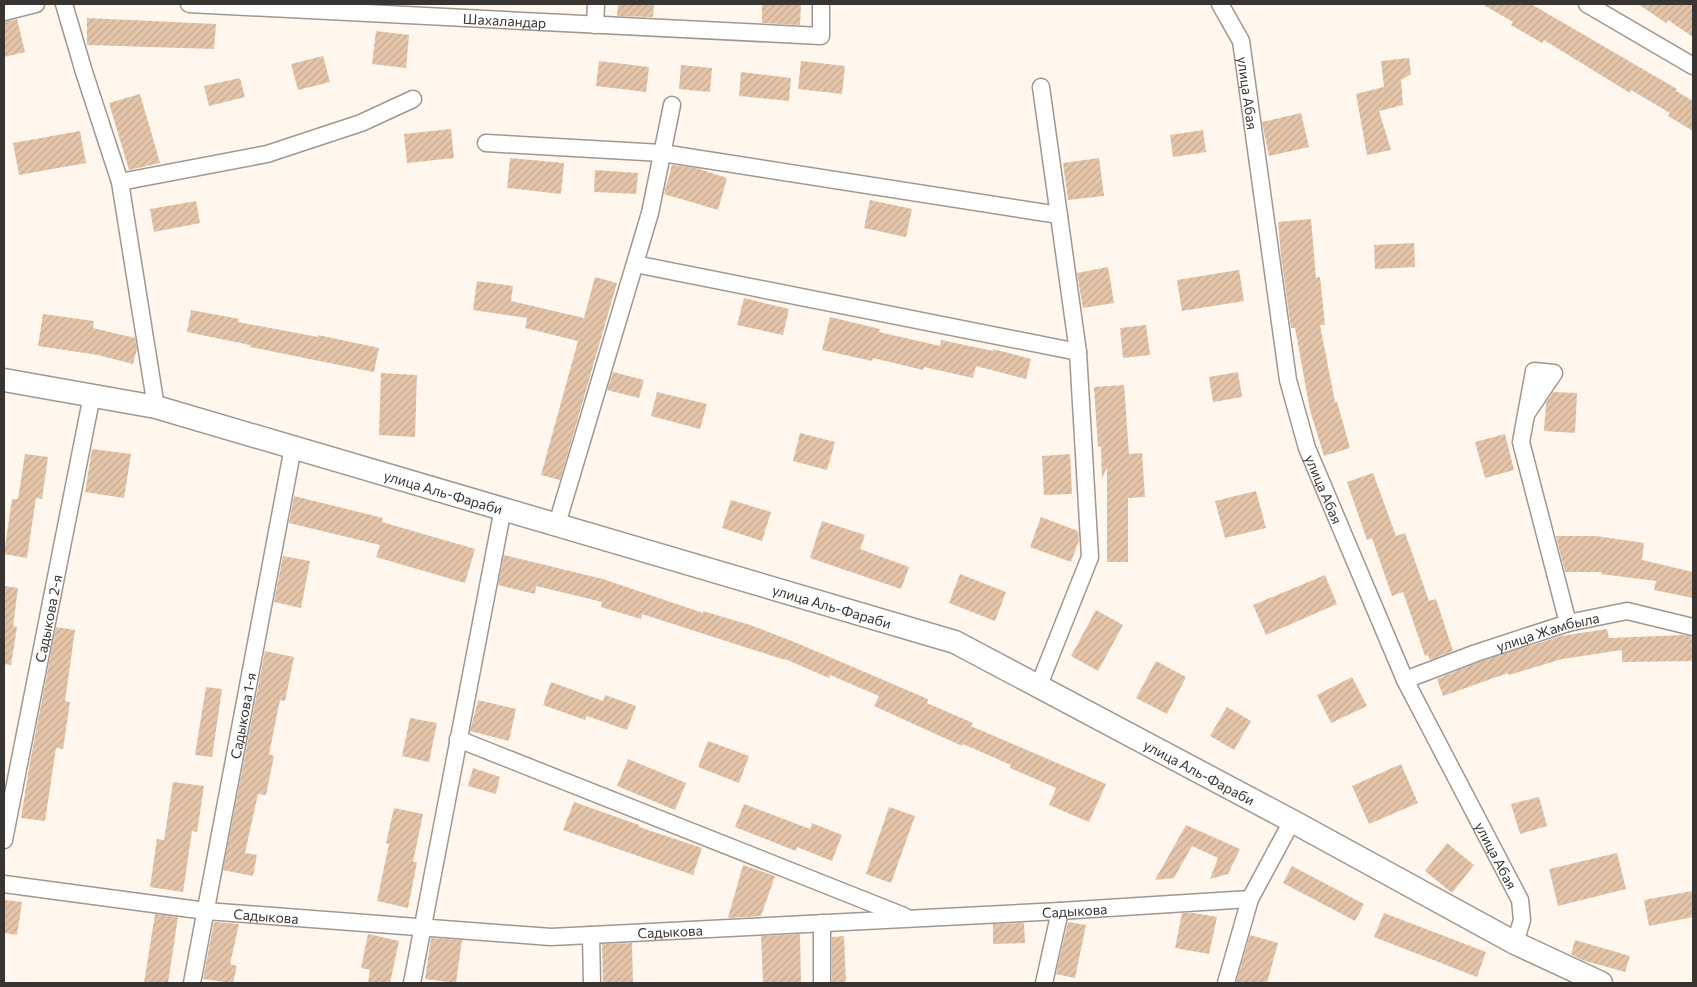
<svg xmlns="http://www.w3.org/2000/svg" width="1697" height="987" viewBox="0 0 1697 987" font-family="Commissioner,sans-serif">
	<defs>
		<pattern id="building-hatch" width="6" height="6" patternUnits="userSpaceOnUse" patternTransform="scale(1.25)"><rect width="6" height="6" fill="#e5c5a9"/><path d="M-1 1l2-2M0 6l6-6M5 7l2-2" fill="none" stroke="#c5aa92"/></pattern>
	</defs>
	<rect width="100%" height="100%" fill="#fff6ee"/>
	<path fill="url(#building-hatch)" d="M618 4H654L653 17 617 16Z
		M762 4H801L800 25 762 23Z
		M1482 4H1531L1677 89 1676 91 1693 101V131L1668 116 1670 113 1631 90 1630 93 1544 40 1542 43 1511 25 1513 22Z
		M1638 4H1693V37L1668 20 1666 23Z
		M87 18 216 24 214 49 87 45Z
		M17 19 25 52 4 57V22Z
		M376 31 409 35 406 68 372 64Z
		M323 56 330 82 298 90 291 64Z
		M1409 58 1411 74 1401 80 1403 105 1379 111 1391 150 1367 155 1356 94 1384 87 1381 61Z
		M599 61 649 67 646 92 596 86Z
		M801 61 845 66 842 94 798 89Z
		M681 65 712 68 710 92 679 89Z
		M741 72 791 78 789 101 739 96Z
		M240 78 245 97 209 106 204 86Z
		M140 94 160 163 129 170 109 103Z
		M1301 113 1309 147 1269 156 1262 122Z
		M451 129 454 158 407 163 404 134Z
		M1203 130 1206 152 1173 157 1170 135Z
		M80 131 86 163 19 175 13 143Z
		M510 158 564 163 561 194 507 188Z
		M1099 158 1104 196 1068 200 1063 163Z
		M672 165 696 168 727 178 718 210 664 194Z
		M595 170 638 173 636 194 594 192Z
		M870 200 912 209 906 237 864 228Z
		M196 201 200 223 154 232 150 209Z
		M1311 219 1316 278 1320 277 1325 325H1320L1335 402H1337L1350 448 1324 456 1310 410 1295 328H1291L1281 256 1278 222Z
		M1414 243 1415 267 1375 269 1374 245Z
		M1108 267 1114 303 1083 308 1077 273Z
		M1239 270 1244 301 1182 311 1177 280Z
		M595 277 617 283 560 480 541 475 578 341 525 328 527 318 473 310 477 281 513 286 511 301 584 318Z
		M744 298 789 309 783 335 737 325Z
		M191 310 239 319 238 322 318 337V335L379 348 374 372 250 347V345L187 332Z
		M43 314 94 321 93 328 135 338 137 349 133 364 98 355 38 346Z
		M830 317 880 329 879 332 940 346 941 340 993 351V349L1031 359 1026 379 976 366 973 378 924 367 923 370 873 358 872 361 822 350Z
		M1146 325 1150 355 1123 358 1120 328Z
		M613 372 644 380 639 398 607 390Z
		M1238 372 1242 397 1213 402 1209 377Z
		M381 373 417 375 415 437 379 435Z
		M1124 385 1129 454 1142 453 1145 497 1128 498V562H1107V467L1102 479 1101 446 1098 447 1094 387Z
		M657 392 707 404 700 429 651 416Z
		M1553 392 1577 393 1575 433 1544 431 1546 403Z
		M800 433 835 442 827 470 793 461Z
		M1505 434 1514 470 1485 478 1475 442Z
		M92 449 131 454 124 498 85 492Z
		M25 454 48 457 42 499 36 498 27 558 4 554 12 499H18Z
		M1070 454 1072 494 1044 495 1042 456Z
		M1373 473 1396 536 1405 533 1429 601 1436 599 1453 651 1430 660 1428 655 1425 656 1403 592 1392 596 1372 538 1367 540 1347 482Z
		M1256 491 1266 528 1225 538 1215 501Z
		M294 496 383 518 382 522 475 549 465 583 376 557 380 545 289 523Z
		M731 500 771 512 762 541 722 528Z
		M1041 517 1078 531 1079 540 1071 562 1030 547Z
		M822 521 865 535 860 549 909 567 901 589 810 558Z
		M1556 536H1596L1644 543 1642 560 1693 572V598L1654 590 1656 581 1601 574 1602 572H1565Z
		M504 555 603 579 703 613V611L750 625 792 641 928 699 927 703 973 723 971 726 1106 784 1089 822 1049 805 1056 788 1010 768 1011 765 963 744 962 746 874 706 879 696 830 675 829 678 785 659V660L642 614 641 619 601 607 602 602 536 586 535 594 498 585Z
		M283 556 310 561 301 608 274 602Z
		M960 574 1006 592 995 621 949 603Z
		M1325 575 1337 604 1266 635 1253 605Z
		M4 586 18 588 13 626 17 627 11 665 4 664Z
		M1096 610 1123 625 1098 671 1071 656Z
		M56 627 75 630 65 701 70 702 63 749 56 748 45 821 21 818 30 762Z
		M1607 629 1609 638 1684 635 1693 637V661L1622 662V650L1562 659 1509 675 1508 673 1443 696 1437 679 1479 662 1561 636Z
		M265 651 294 657 285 701 280 700 269 754 274 756 266 795 258 794 245 853 257 855 253 876 223 870Z
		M1156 661 1186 677 1167 714 1136 698Z
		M1352 677 1367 706 1331 723 1317 695Z
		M551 682 603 701 605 695 636 706 627 730 587 716 585 720 543 705Z
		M206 687 222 689 212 757 195 755Z
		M478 700 516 709 509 741 470 731Z
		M1227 707 1251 721 1234 750 1210 736Z
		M410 718 437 723 429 762 402 756Z
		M708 741 749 756 739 783 698 767Z
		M628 759 686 783 675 810 617 786Z
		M1401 764 1418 803 1369 824 1352 786Z
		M473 768 500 777 496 794 468 786Z
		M173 782 204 786 197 832 192 831 183 892 150 887 157 839 164 840Z
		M1539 797 1547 826 1520 834 1511 804Z
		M574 802 639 825V827L702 848 693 875 563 830Z
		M744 804 810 829 812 823 842 835 832 861 797 847 796 851 735 827Z
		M889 807 915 816 891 883 866 874Z
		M394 808 423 814 413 862H417L408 908 377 901 389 844 386 843Z
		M1186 825 1240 849 1228 874 1210 879 1218 858 1192 846 1174 878 1155 880Z
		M1447 843 1474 865 1452 893 1425 871Z
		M1617 853 1626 889 1558 906 1549 869Z
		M743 865 775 876 761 916 728 918Z
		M1292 866 1364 904 1355 921 1283 883Z
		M1692 891 1693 917 1649 926 1644 900Z
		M4 900 22 902 17 935 4 933Z
		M1182 913H1194L1217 917 1209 954 1175 948Z
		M1384 913 1486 952 1477 977 1374 937Z
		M155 914 178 917 168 983H144Z
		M214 922 239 924 230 964 237 966 233 983 203 979Z
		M1068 922 1086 925 1075 978 1056 974Z
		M1024 923 1025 943 993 944V924Z
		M368 934 399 941 390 983H368L370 970 361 968Z
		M800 934 801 983H763L761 936Z
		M1250 935 1278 943 1267 983H1236Z
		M844 936 846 983H832V937Z
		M431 938 462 940 456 983 425 979Z
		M1575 940 1630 956 1625 972 1582 960 1571 954Z
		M632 943 633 983H603L602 944Z"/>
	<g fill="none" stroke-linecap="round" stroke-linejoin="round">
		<g stroke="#a09790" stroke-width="19">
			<g id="street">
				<path d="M64 4 84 72 120 182 156 407"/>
				<path id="s1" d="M189 4 821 36V4"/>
				<path id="s2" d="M1220 4 1241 41 1288 380 1307 448 1405 680 1520 900 1522 920 1515 943"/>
				<path d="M1587 4 1693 66"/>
				<path d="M4 12 36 4"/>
				<path d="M595 25 596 4"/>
				<path d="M486 143 662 153 1059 215"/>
				<path d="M120 182 267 154 361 123 413 99"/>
				<path d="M635 264 1078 352"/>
				<path d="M1527 413 1554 373 1534 371 1521 442 1568 623"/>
				<path d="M557 524 650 213 672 105"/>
				<path id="s3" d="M1405 680 1476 653 1568 623 1627 611 1693 627"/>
				<path d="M1039 685 1090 557 1078 352 1041 87"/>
				<path d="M458 739 904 916"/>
				<path id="s4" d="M4 840 92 395"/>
				<path id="s5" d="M4 884 206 911 551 937 591 935 1060 911 1250 899 1292 821"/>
				<path d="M591 935 592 983"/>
				<path id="s6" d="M192 983 293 447"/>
				<path d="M412 983 503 508"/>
				<path d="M822 983V923"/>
				<path d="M1044 983 1060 911"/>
				<path d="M1226 983 1250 899"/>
			</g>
		</g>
		<g stroke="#a09790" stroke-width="25">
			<g id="secondary">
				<path id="s7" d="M4 380 156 407 955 642 1292 821 1515 943 1601 983"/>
			</g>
		</g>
		<use href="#street" stroke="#fff" stroke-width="16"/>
		<use href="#secondary" stroke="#fff" stroke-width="22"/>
	</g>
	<g text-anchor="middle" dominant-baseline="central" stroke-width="4" stroke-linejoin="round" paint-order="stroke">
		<g font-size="14" fill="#373431" stroke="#fff">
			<text stroke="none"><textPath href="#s1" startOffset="316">Шахаландар</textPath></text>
			<text stroke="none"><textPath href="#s2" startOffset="95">улица Абая</textPath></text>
			<text stroke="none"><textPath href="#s2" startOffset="500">улица Абая</textPath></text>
			<text stroke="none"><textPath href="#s7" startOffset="454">улица Аль-Фараби</textPath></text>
			<text stroke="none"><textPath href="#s7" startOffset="859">улица Аль-Фараби</textPath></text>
			<text stroke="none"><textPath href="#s4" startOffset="226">Садыкова 2-я</textPath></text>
			<text stroke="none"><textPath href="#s3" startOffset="151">улица Жамбыла</textPath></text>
			<text stroke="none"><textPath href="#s6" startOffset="272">Садыкова 1-я</textPath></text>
			<text stroke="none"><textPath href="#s7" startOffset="1264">улица Аль-Фараби</textPath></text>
			<text stroke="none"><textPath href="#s2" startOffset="905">улица Абая</textPath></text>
			<text stroke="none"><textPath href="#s5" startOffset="1074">Садыкова</textPath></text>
			<text stroke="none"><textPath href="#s5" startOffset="264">Садыкова</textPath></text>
			<text stroke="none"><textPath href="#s5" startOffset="669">Садыкова</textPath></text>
		</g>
	</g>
	<rect width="1697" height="987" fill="none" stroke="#373431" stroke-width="10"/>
</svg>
